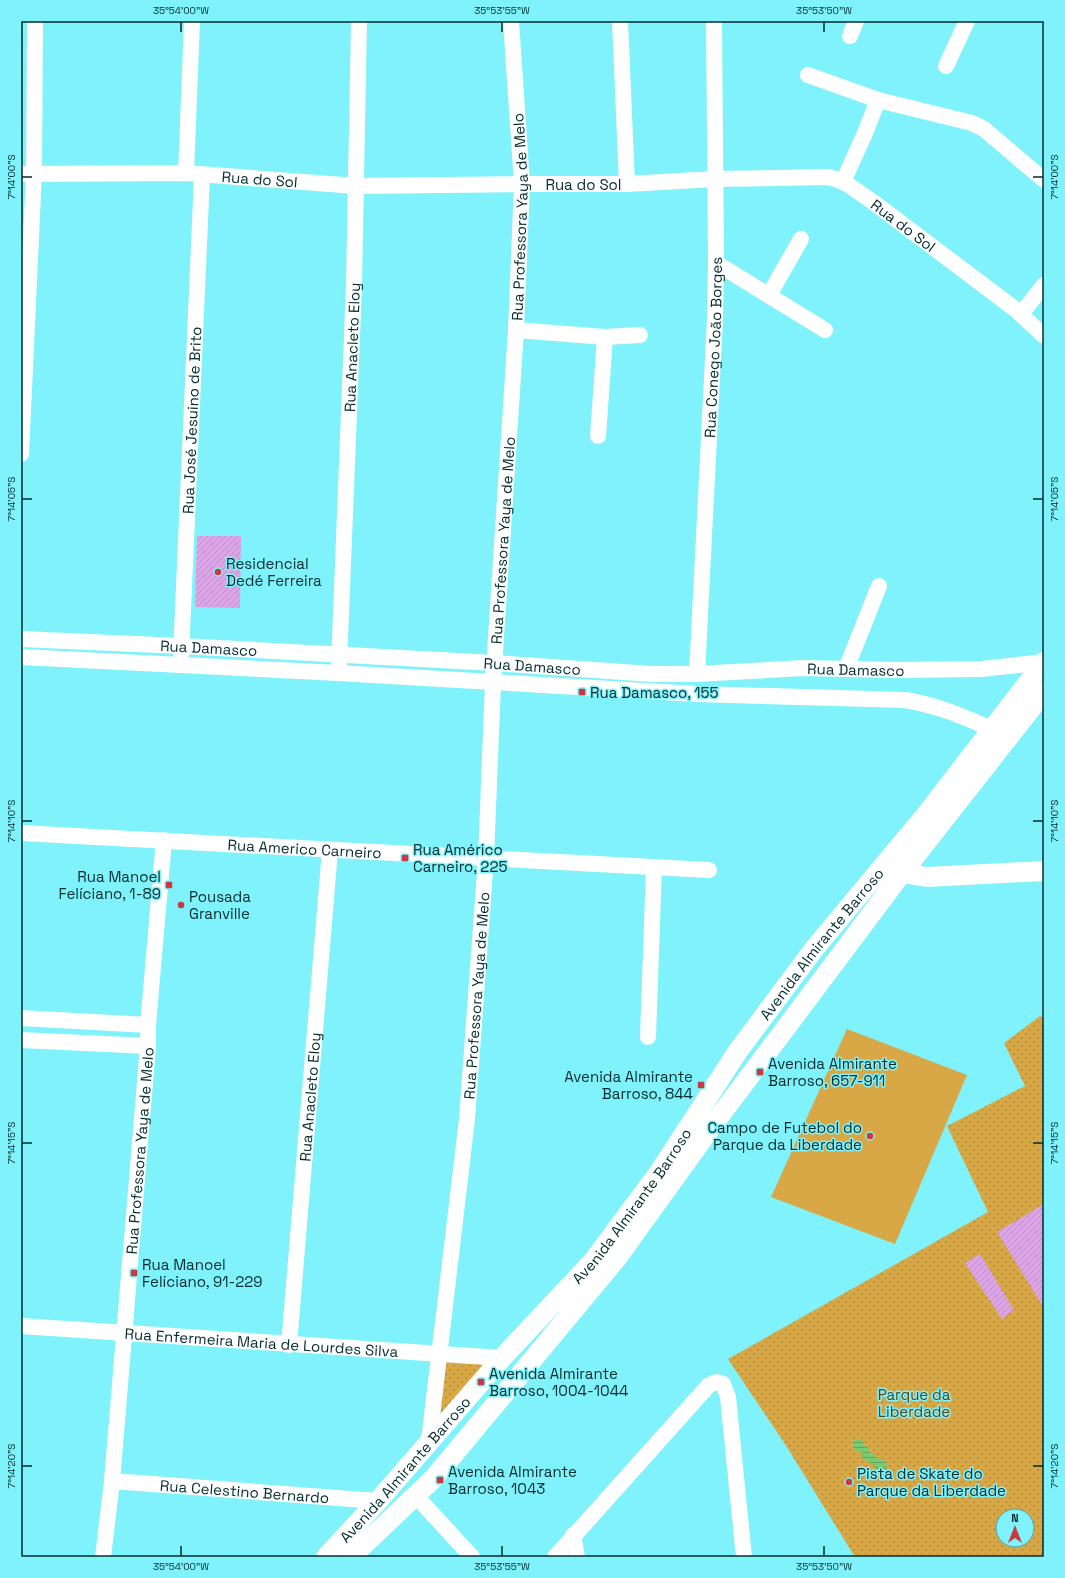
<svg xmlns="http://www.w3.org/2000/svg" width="1065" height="1578" viewBox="0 0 1065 1578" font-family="'Space Grotesk',sans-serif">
	<defs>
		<pattern id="park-dots" width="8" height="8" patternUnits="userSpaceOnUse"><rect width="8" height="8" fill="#d9a846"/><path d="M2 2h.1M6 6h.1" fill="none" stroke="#ae893b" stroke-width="1.8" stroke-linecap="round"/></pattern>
		<pattern id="water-rules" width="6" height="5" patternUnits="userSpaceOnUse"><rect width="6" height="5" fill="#7aca72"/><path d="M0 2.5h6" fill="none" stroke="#62a45e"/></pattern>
		<pattern id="building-hatch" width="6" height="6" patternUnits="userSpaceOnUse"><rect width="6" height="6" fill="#dca5e5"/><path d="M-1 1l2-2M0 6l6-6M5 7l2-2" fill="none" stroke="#bb8ec5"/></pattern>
	</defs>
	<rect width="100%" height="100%" fill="#7ff2fb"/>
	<path fill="#d9a846" d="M847 1029 967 1075 895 1244 771 1197Z"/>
	<path fill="url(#park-dots)" fill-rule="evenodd" d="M1040 1016 1044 1019V1557H855L785 1444 728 1359 988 1212 947 1126 1025 1086 1004 1043ZM1003 1516H1027V1540H1003Z
		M446 1361 491 1364 440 1419Z"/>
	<path fill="url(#water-rules)" d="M855 1439H861L863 1442 864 1445 869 1448 870 1453H874L875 1457 886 1461 887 1467 885 1472H881L875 1470V1466L861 1457 862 1452H858L853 1449V1443Z"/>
	<path fill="url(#building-hatch)" d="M197 536H241L240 608 195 607Z
		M1044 1204V1308L997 1232Z
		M980 1254 1014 1310 1002 1319 965 1263Z"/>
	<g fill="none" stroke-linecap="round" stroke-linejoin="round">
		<g stroke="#fff" stroke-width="16">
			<path d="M620 21 627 184"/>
			<path d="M850 36 856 21"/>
			<path d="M946 66 967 21"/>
			<path d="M808 75 878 100 972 123 984 129 1044 180"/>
			<path d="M186 173 192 21"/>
			<path id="s1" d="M21 174 186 173 356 186 522 184H627L715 179 828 177 839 180 847 184 873 202 1015 309 1044 336"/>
			<path d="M843 182 865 133 878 100"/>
			<path d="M716 263 825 330"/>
			<path d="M769 295 801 239"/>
			<path d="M1021 314 1044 285"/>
			<path d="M516 330 605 337 640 335"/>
			<path d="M598 436 605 337"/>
			<path d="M21 454 34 173 35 21"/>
			<path id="s2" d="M21 639 181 646 495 663 652 674H697L803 668 897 670 982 669 1044 662"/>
			<path id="s3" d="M181 655 202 176"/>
			<path d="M21 657 338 673 697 694 905 700C936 705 963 716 991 729"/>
			<path id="s4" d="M339 665 354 285 359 21"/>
			<path d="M846 669 879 586"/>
			<path id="s5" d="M697 674 715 319 716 263 714 21"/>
			<path id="s6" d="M21 833 709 870"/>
			<path d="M21 1018 148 1025"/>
			<path d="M648 1037 654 867"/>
			<path d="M21 1040 148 1046"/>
			<path id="s7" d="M21 1326 502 1358"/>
			<path id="s8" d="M289 1345 330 850"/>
			<path id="s9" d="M429 1441 467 1119 486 858 493 683 516 330 522 184 511 21"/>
			<path id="s10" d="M112 1481 378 1501"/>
			<path d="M415 1495 472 1557"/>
			<path d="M573 1535 577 1557"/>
			<path id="s11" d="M103 1557 112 1481 148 1046V1025L164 840"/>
			<path d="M555 1557 709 1385 716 1382 723 1384 728 1397 744 1557"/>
		</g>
		<g stroke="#fff" stroke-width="20">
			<path d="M902 873 927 877 1044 871"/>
			<path id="s12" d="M326 1557 378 1501 502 1358 594 1260 660 1171 738 1051 814 949 924 817 1044 662"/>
			<path d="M351 1557 434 1478 617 1258 713 1125 902 873 1044 692"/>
		</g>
	</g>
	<path fill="none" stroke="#042c2e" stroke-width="1.5" d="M181 22V32M502 22V32M824 22V32M22 177H32M1033 177H1043M22 499H32M1033 499H1043M22 821H32M1033 821H1043M22 1143H32M1033 1143H1043M22 1466H32M1033 1466H1043M181 1546V1556M502 1546V1556M824 1546V1556"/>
	<g fill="#c93942" stroke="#7ff2fb" stroke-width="1.5">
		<circle cx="218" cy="572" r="4"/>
		<rect x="578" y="688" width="8" height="8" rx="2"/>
		<rect x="401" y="854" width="8" height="8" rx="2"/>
		<rect x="165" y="881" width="8" height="8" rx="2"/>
		<circle cx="181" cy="905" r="4"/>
		<rect x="756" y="1068" width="8" height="8" rx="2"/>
		<rect x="697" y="1081" width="8" height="8" rx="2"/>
		<circle cx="870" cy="1136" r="4"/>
		<rect x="130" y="1269" width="8" height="8" rx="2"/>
		<rect x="477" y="1378" width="8" height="8" rx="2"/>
		<rect x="436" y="1476" width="8" height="8" rx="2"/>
		<circle cx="849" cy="1482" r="4"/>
	</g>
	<g text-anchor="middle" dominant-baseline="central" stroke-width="3" stroke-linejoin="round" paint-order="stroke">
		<g font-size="15" fill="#042c2e" stroke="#7ff2fb">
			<text stroke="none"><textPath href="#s1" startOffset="239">Rua do Sol</textPath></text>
			<text stroke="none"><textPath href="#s1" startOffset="563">Rua do Sol</textPath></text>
			<text stroke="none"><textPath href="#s9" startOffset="1228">Rua Professora Yaya de Melo</textPath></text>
			<text stroke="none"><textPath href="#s1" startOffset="898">Rua do Sol</textPath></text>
			<text stroke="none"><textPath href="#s4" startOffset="318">Rua Anacleto Eloy</textPath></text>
			<text stroke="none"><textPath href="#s5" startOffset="327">Rua Conego João Borges</textPath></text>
			<text stroke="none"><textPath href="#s3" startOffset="235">Rua José Jesuino de Brito</textPath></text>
			<text stroke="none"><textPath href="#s9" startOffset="904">Rua Professora Yaya de Melo</textPath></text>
			<text stroke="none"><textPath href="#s2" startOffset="188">Rua Damasco</textPath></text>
			<text stroke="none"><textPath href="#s2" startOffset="512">Rua Damasco</textPath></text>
			<text stroke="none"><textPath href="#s2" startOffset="836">Rua Damasco</textPath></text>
			<text stroke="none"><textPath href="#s6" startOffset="284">Rua Americo Carneiro</textPath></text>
			<text stroke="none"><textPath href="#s12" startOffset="790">Avenida Almirante Barroso</textPath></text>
			<text stroke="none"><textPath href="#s9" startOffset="448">Rua Professora Yaya de Melo</textPath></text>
			<text stroke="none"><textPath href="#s8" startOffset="249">Rua Anacleto Eloy</textPath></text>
			<text stroke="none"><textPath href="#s11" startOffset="408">Rua Professora Yaya de Melo</textPath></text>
			<text stroke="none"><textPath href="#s12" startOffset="466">Avenida Almirante Barroso</textPath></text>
			<text stroke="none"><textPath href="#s7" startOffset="241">Rua Enfermeira Maria de Lourdes Silva</textPath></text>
			<text stroke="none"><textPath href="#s12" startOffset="118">Avenida Almirante Barroso</textPath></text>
			<text stroke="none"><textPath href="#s10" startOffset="133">Rua Celestino Bernardo</textPath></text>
		</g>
		<g font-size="15" fill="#042c2e" stroke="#7ff2fb" text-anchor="start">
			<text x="226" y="563">Residencial<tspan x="226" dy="17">Dedé Ferreira</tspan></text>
			<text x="590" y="692">Rua Damasco, 155</text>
			<text x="413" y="849">Rua Américo<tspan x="413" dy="17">Carneiro, 225</tspan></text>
			<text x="161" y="876" text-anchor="end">Rua Manoel<tspan x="161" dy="17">Felíciano, 1-89</tspan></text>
			<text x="189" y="896">Pousada<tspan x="189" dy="17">Granville</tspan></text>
			<text x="768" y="1063">Avenida Almirante<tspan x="768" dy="17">Barroso, 657-911</tspan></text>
			<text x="693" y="1076" text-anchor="end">Avenida Almirante<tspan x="693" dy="17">Barroso, 844</tspan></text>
			<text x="862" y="1127" text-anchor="end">Campo de Futebol do<tspan x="862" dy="17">Parque da Liberdade</tspan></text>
			<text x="142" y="1264">Rua Manoel<tspan x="142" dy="17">Felíciano, 91-229</tspan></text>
			<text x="489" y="1373">Avenida Almirante<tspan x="489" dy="17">Barroso, 1004-1044</tspan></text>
			<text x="448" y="1471">Avenida Almirante<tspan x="448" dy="17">Barroso, 1043</tspan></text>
			<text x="857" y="1473">Pista de Skate do<tspan x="857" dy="17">Parque da Liberdade</tspan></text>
		</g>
		<g font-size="15" fill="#594213" stroke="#7ff2fb">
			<text x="914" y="1394">Parque da<tspan x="914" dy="17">Liberdade</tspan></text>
		</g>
	</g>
	<rect width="1065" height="1578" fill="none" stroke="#7ff2fb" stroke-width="44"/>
	<g transform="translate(1015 1528)"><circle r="19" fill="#7ff2fb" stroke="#4ea3a9"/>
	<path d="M0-3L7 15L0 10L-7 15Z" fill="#c93942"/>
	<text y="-6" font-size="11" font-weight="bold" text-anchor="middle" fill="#042c2e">N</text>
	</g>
	<rect x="22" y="22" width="1021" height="1534" fill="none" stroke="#042c2e" stroke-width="1.5"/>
	<g font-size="10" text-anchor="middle" fill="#042c2e">
		<text x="181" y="14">35°54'00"W</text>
		<text x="502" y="14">35°53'55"W</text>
		<text x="824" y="14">35°53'50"W</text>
		<text transform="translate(11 177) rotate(-90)" y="4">7°14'00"S</text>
		<text transform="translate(1054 177) rotate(-90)" y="4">7°14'00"S</text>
		<text transform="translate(11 499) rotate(-90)" y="4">7°14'05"S</text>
		<text transform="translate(1054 499) rotate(-90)" y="4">7°14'05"S</text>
		<text transform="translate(11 821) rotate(-90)" y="4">7°14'10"S</text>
		<text transform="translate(1054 821) rotate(-90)" y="4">7°14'10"S</text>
		<text transform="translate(11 1143) rotate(-90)" y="4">7°14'15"S</text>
		<text transform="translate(1054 1143) rotate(-90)" y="4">7°14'15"S</text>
		<text transform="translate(11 1466) rotate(-90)" y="4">7°14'20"S</text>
		<text transform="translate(1054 1466) rotate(-90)" y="4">7°14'20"S</text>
		<text x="181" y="1570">35°54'00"W</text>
		<text x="502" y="1570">35°53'55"W</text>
		<text x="824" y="1570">35°53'50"W</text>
	</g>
</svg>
